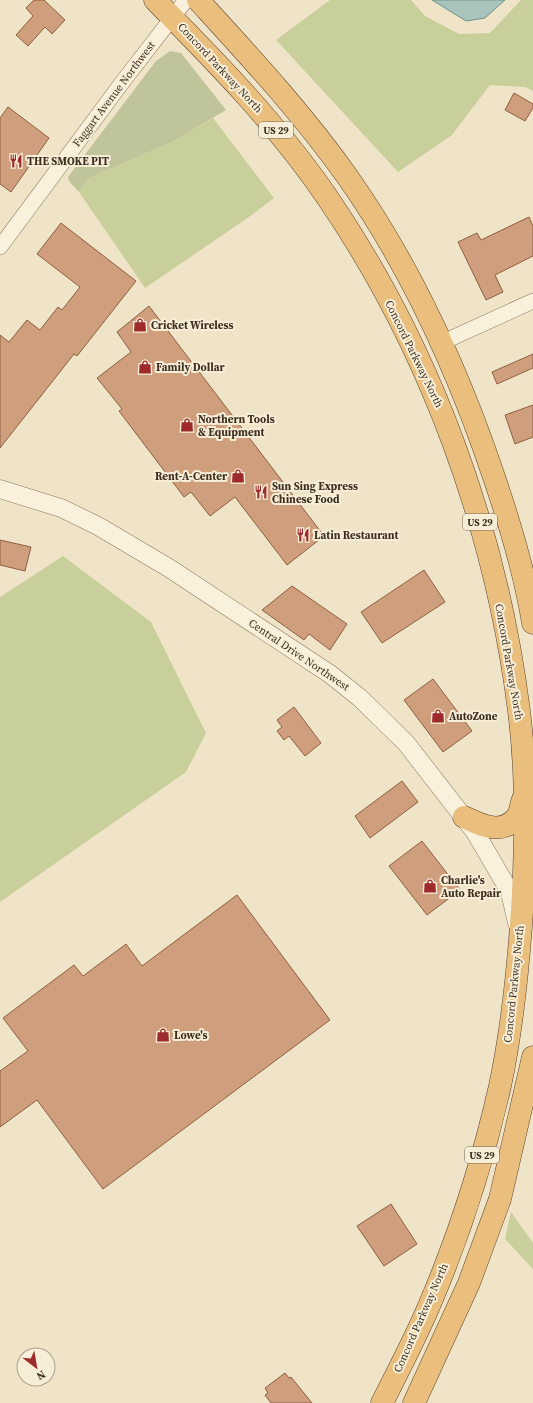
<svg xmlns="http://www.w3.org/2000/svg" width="533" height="1403" viewBox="0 0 533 1403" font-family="'Source Serif 4',serif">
	<rect width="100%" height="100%" fill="#f0e4c8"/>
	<path fill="#c9cf9b" d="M330 0H411L425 16 459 34 490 33 521 0H533V91L525 87 490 85 452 135 398 172 276 40Z
		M213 118 274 198 249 217 145 288 79 192 89 178 172 142Z
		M63 556 151 622 206 733 186 772 0 902V597Z
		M511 1212 533 1243V1269L505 1239Z"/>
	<path fill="#bfc49a" d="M170 51 181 53 226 110 172 142 89 178 79 192 69 181 68 177 156 61Z"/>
	<path fill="#a9c4bc" stroke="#6f938a" d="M432 0H505L485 18 466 21Z"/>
	<path fill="#cf9f7d" stroke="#8d5f41" d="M34 0H44L65 20 52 34 45 27 28 46 16 35 33 16 26 8Z
		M514 93 533 104V108L525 121 505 110Z
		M8 107 49 138 11 192 0 184V118Z
		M529 217 533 226V256L495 275 503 292 486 300 458 242 477 233 481 240Z
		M61 223 136 281 77 356 74 354 0 448V335L9 342 27 320 40 330 58 307 62 310 80 287 37 254Z
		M149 306 324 536 287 565 235 497 210 516 191 492 184 497 119 411 122 409 97 378 131 352 117 332Z
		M533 354V368L497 384 492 372Z
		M533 405V437L515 444 505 415Z
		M0 540 31 547 25 571 0 565Z
		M424 570 445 602 382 643 361 612Z
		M292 586 347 624 330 650 309 634 304 640 262 610Z
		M433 679 472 731 443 752 404 700Z
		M294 707 321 743 305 756 289 736 284 740 277 731 282 727 277 720Z
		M402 781 418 802 370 838 355 816Z
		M422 841 460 890 427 915 389 866Z
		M237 895 330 1020 103 1189 37 1100 0 1127V1071L28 1051 3 1018 74 965 83 976 126 944 142 966Z
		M391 1204 417 1244 384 1266 357 1226Z
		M285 1373 289 1378 291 1377 312 1403H271L265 1395 268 1393 265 1388Z"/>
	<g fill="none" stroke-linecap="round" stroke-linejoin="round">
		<g stroke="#8d765c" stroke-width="16">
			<path id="minor" d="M0 247 124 80 186 0
				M441 343 533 301"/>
		</g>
		<g stroke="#8d765c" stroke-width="19">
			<path id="tertiary" d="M0 489 61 508 98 526 169 568 330 674 360 698 406 743 475 832 510 892 517 923"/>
		</g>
		<g stroke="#5b4430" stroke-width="23">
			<path id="trunk" d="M155 0C216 62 278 125 327 197 431 349 496 529 519 711 528 782 526 856 521 926 517 980 511 1034 500 1086 483 1161 459 1236 429 1306 415 1339 398 1371 382 1403
				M198 0C251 58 304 115 349 179 412 269 459 373 494 477 510 524 525 573 533 623
				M464 817C481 825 502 836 517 817 520 813 521 804 523 799
				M414 1403 469 1283 500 1199 533 1057"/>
		</g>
		<use href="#minor" stroke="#faf1dc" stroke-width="15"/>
		<use href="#tertiary" stroke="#faf1dc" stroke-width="18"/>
		<use href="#trunk" stroke="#eabe7c" stroke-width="22"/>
	</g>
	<defs>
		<g id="restaurant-bare" transform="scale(1.08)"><path d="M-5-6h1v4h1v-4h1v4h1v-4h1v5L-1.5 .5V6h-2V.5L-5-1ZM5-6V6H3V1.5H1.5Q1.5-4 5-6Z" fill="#9e2a2b" stroke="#f7eed8" stroke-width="2.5" paint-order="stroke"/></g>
		<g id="shop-bare" transform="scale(1.08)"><path d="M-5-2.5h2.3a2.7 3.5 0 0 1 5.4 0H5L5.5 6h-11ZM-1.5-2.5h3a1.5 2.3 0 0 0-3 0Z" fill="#9e2a2b" stroke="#f7eed8" stroke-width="2.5" paint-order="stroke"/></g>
	</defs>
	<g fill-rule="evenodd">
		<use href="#restaurant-bare" x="16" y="161"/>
		<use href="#shop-bare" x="140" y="325"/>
		<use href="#shop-bare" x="145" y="367"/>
		<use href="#shop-bare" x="187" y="425"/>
		<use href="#shop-bare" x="238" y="476"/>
		<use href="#restaurant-bare" x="261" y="492"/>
		<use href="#restaurant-bare" x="303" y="535"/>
		<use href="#shop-bare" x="438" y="716"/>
		<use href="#shop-bare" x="430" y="886"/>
		<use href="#shop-bare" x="163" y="1035"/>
	</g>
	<g text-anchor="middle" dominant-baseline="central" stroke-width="4" stroke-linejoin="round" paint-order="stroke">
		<g fill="#f7eed8" stroke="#756857" stroke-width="1">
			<rect x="259" y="122" width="34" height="16" rx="3"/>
			<rect x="463" y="514" width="34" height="16" rx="3"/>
			<rect x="465" y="1147" width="34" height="16" rx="3"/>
		</g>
		<g font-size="10" font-weight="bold" fill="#3d2e20">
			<text x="276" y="130">US 29</text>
			<text x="480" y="522">US 29</text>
			<text x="482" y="1155">US 29</text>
		</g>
		<g font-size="11" fill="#3d2e20" stroke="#f7eed8">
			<text transform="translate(220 68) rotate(47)">Concord Parkway North</text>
			<text transform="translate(114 94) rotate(-53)">Faggart Avenue Northwest</text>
			<text transform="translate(414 354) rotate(64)">Concord Parkway North</text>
			<text transform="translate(299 655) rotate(34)">Central Drive Northwest</text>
			<text transform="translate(509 662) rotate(80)">Concord Parkway North</text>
			<text transform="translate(514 984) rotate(-84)">Concord Parkway North</text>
			<text transform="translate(421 1318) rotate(-66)">Concord Parkway North</text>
		</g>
		<g font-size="11" font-weight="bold" fill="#3d2e20" stroke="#f7eed8" text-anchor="start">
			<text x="27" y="161">THE SMOKE PIT</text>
			<text x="151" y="325">Cricket Wireless</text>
			<text x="156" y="367">Family Dollar</text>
			<text x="198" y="419">Northern Tools<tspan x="198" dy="13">&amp; Equipment</tspan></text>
			<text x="227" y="476" text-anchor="end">Rent-A-Center</text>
			<text x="272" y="486">Sun Sing Express<tspan x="272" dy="13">Chinese Food</tspan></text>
			<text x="314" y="535">Latin Restaurant</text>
			<text x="449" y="716">AutoZone</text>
			<text x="441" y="880">Charlie's<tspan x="441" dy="13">Auto Repair</tspan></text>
			<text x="174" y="1035">Lowe's</text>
		</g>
	</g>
	<g transform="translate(36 1367) rotate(149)"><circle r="19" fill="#f7eed8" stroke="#ada18e"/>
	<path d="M0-3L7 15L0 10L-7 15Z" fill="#9e2a2b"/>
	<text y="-6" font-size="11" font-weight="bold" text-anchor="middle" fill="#3d2e20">N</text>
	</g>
</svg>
